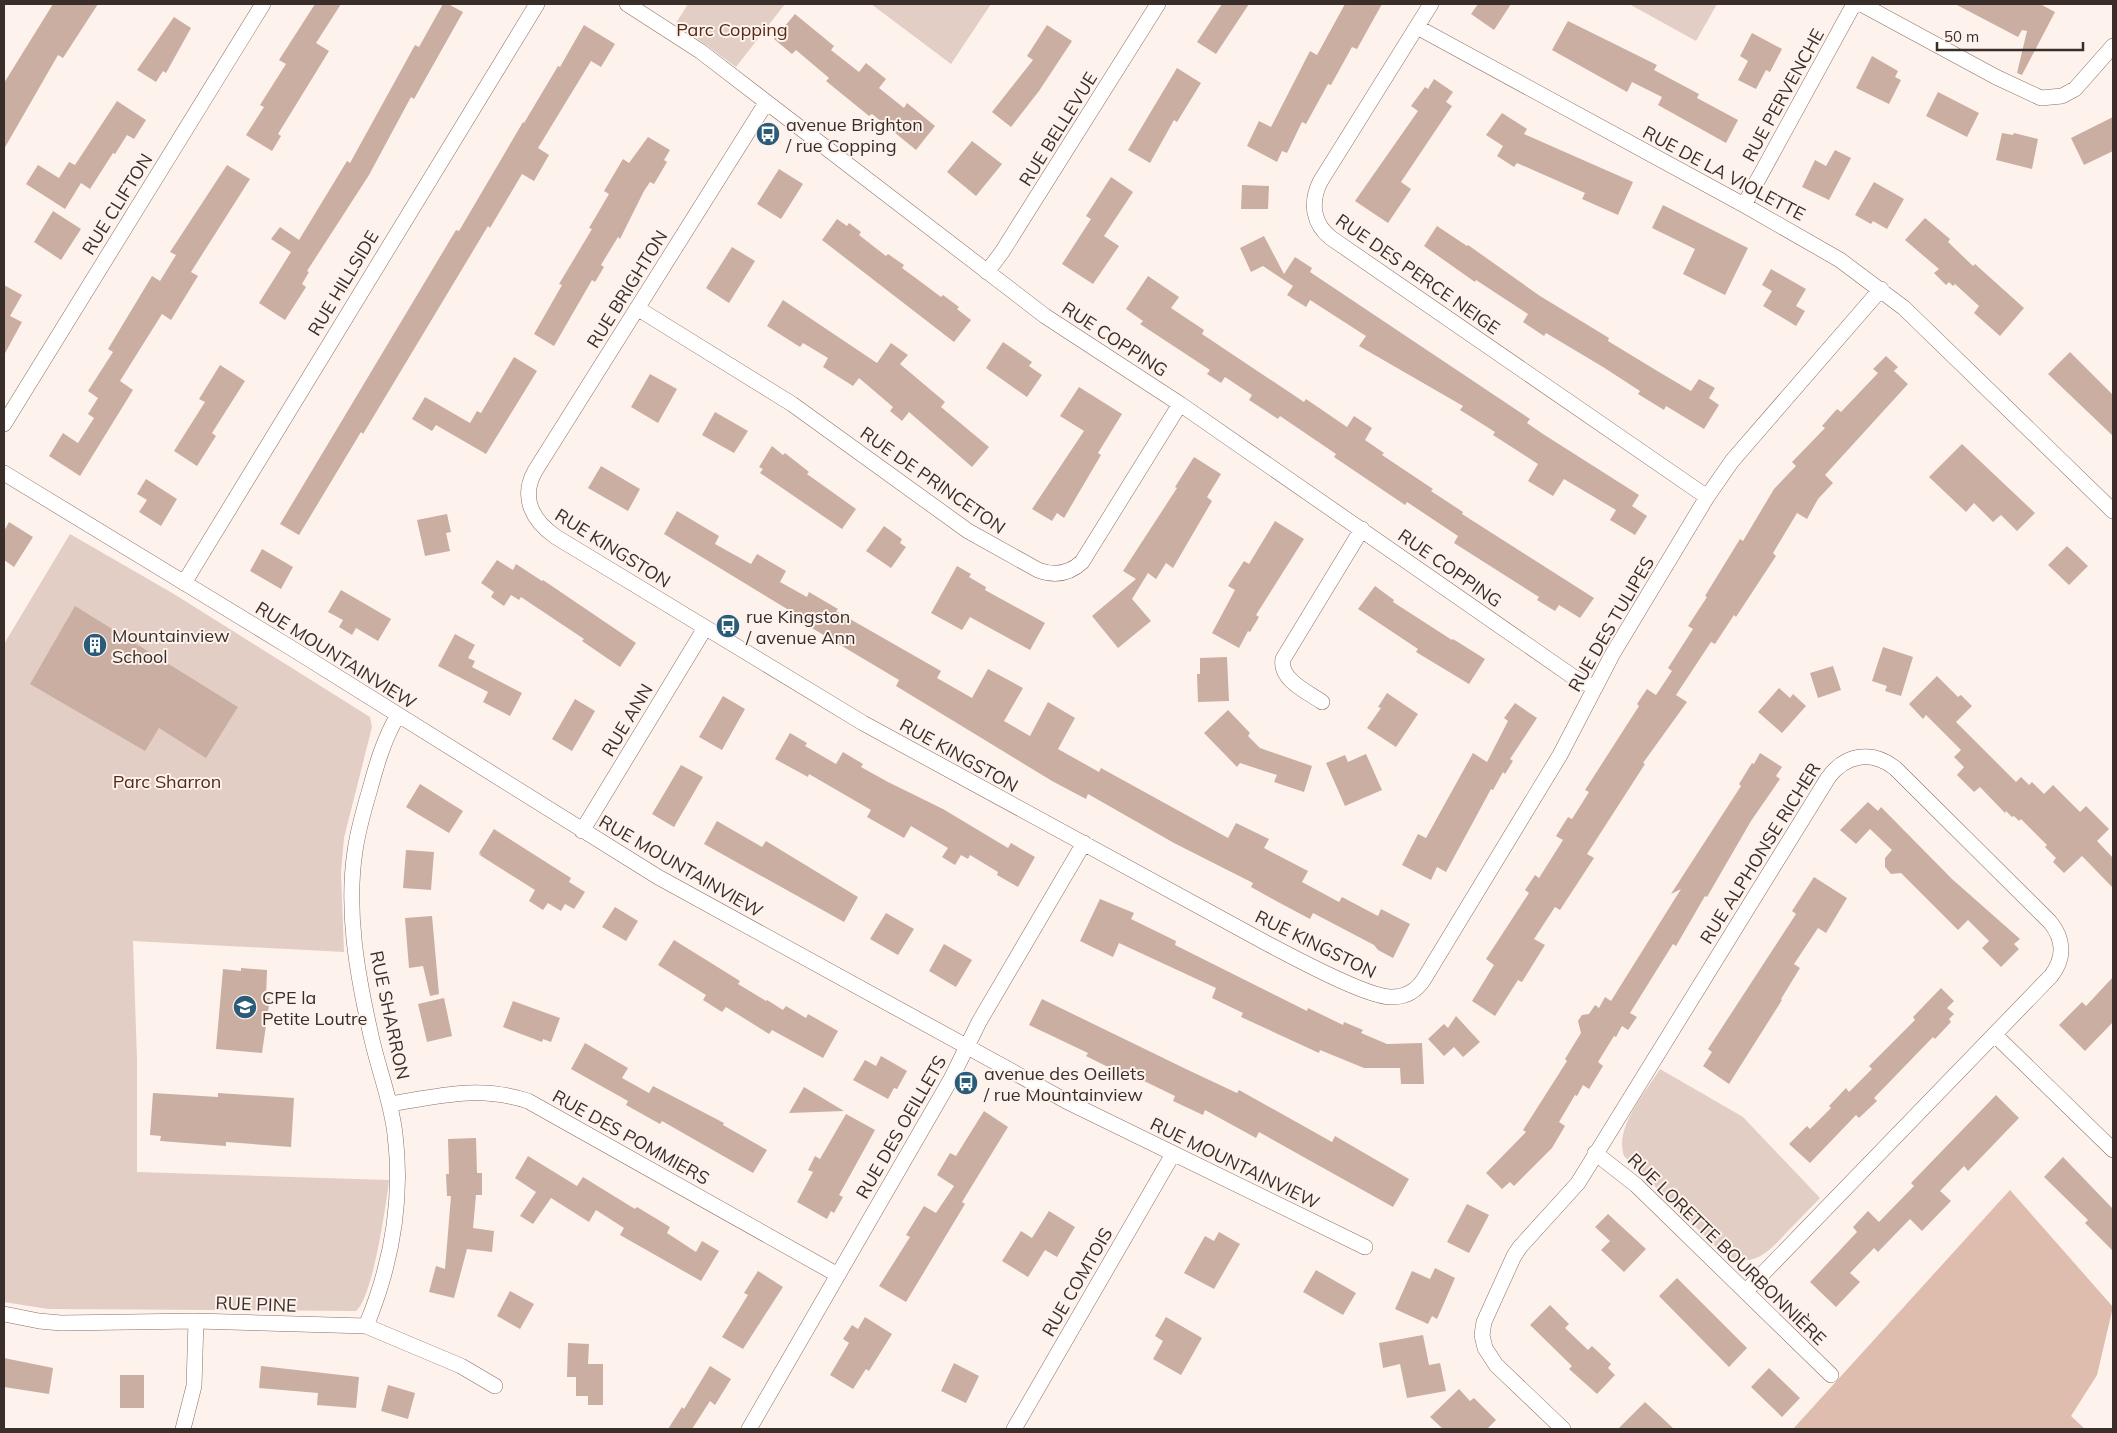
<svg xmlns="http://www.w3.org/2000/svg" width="2117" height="1433" viewBox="0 0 2117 1433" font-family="Mulish,sans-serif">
	<rect width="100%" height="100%" fill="#fef2ed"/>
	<path fill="#e3cec5" d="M688 4H785L736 67 676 23Z
		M871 4H991L951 64Z
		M1629 4H1717L1696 41Z
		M70 534 174 594 370 717 372 727 344 838 341 873 344 952 133 941 137 1059V1172L389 1180C386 1205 373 1297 356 1311L48 1309 4 1302V644Z
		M1660 1069 1743 1117 1820 1198C1809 1209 1798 1221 1787 1232 1767 1254 1751 1271 1721 1252L1624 1156C1614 1128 1645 1093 1660 1069Z"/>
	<path fill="#debcae" d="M2010 1190 2113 1307 2097 1375 2071 1416 2085 1429H1793Z"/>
	<path fill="#caaea2" d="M53 4H98L63 58 58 55 4 149V83Z
		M315 4H341L316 43 329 51 278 134 281 136 272 151 246 135 264 107 260 105 286 64 279 60Z
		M443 4H448L463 12 414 99 411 97 369 175 307 271 309 272 302 284 306 287 285 320 259 303 291 252 271 239 280 227 299 240 347 161 350 163 415 45 419 47Z
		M1222 4H1249L1216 54 1197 42Z
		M1345 4H1382L1357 49 1352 47 1331 85 1328 84 1306 124 1302 122 1287 153 1282 151 1277 162 1247 146 1259 121 1271 127 1310 51 1317 55Z
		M1478 4H1511L1494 30 1471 14Z
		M1955 4H2040L2055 12 2022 75 2017 73 2027 31 2022 30 2018 37Z
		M795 14 834 46 831 50 859 72 866 63 886 79 879 88 904 108 907 103 935 126 916 150 872 114 869 116 826 81 829 78 796 50 792 54 774 39Z
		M174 17 191 28 166 73 163 71 156 82 137 70Z
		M1568 21 1657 65 1654 70 1699 94 1697 98 1738 120 1726 143 1658 105 1662 97 1632 82 1627 92 1552 50Z
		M584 25 615 44 601 67 591 61 538 148 549 155 534 181 522 174 490 228 488 226 363 434 361 432 299 535 280 524 456 230 459 231 523 122 524 123 558 66 560 67Z
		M1047 25 1072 41 1039 91 1011 127 992 112 1033 60 1027 56Z
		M1752 33 1782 49 1770 72 1766 70 1756 89 1738 80 1748 61 1740 56Z
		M1872 56 1898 71 1895 77 1901 80 1889 104 1856 88Z
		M1177 68 1201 83 1177 122 1174 120 1150 163 1128 150Z
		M1434 79 1453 92 1446 102 1452 106 1401 182 1411 189 1388 223 1355 201 1418 111 1411 106 1425 87 1428 89Z
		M1938 92 1979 113 1967 137 1926 116Z
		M117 101 146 120 134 139 127 135 115 154 113 153 90 189 81 183 65 209 26 184 38 165 59 178 69 162 75 165Z
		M1502 113 1527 129 1524 134 1633 182 1618 215 1582 199 1585 193 1517 163 1514 167 1497 156 1503 146 1486 135Z
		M2113 117V151L2084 165 2071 138Z
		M2002 133 2013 135 2014 133 2038 139 2032 169 1996 160Z
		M648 137 670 150 664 160 667 162 654 184 650 182 644 191 620 239 618 237 601 265 604 267 595 282 592 280 554 346 534 334 562 285 559 284 592 229 589 228 609 194 604 191 623 159 629 163Z
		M972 141 1002 164 976 196 947 172Z
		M1835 150 1851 158 1829 200 1802 187 1815 160 1826 166Z
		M227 165 250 179 191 272 198 276 171 320 162 314 120 381 133 390 80 476 49 456 63 433 78 443 94 418 88 414 98 398 88 391 113 352 108 349 152 276 160 281 176 255 170 252Z
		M779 169 803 184 781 219 757 204Z
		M1111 177 1133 192 1104 236 1119 246 1093 284 1062 264 1091 219 1086 216Z
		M1874 182 1904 199 1887 229 1873 221 1871 224 1855 215Z
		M1242 185 1269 186 1268 209H1241Z
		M1663 205 1748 248 1725 295 1683 274 1695 249 1652 228Z
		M53 211 81 229 61 260 34 242Z
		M1925 218 1950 239 1948 242 1973 266 1975 264 2024 308 2000 336 1974 313 1979 306 1955 284 1953 286 1949 282 1946 285 1934 273 1939 269 1905 240Z
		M837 219 847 226 849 223 861 232 859 235 886 256 888 254 904 265 902 268 917 279 941 297 943 295 959 307 957 309 971 320 954 342 822 240Z
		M1437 226 1467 246 1468 245 1540 296 1609 338 1608 341 1654 369 1691 391 1699 379 1715 388 1709 398 1719 405 1704 429 1666 406 1664 410 1638 394 1640 391 1603 367 1546 333 1544 336 1523 322 1528 314 1476 280 1475 282 1424 246Z
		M1264 236 1284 274 1295 257 1312 268 1310 272 1530 419 1527 423 1543 434 1639 495 1632 506 1647 516 1635 535 1610 520 1616 510 1564 479 1553 496 1528 481 1538 464 1493 435 1495 432 1460 410 1463 406 1359 346 1366 336 1310 300 1306 307 1287 295 1293 286 1263 266 1251 272 1240 248Z
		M732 247 755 261 729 303 706 288Z
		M1771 269 1806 289 1796 306 1805 311 1796 326 1763 306 1772 291 1762 285Z
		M1148 276 1179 297 1171 308 1204 330 1202 334 1304 402 1306 399 1347 427 1354 416 1372 428 1365 440 1384 453 1382 455 1433 489 1431 491 1463 512 1462 514 1594 598 1580 618 1559 605 1555 611 1537 600 1539 597 1454 543 1458 536 1407 502 1405 505 1334 457 1336 454 1280 416 1278 419 1249 400 1252 395 1225 377 1221 383 1207 374 1210 370 1140 324 1143 321 1126 309Z
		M4 285 22 295 10 316 22 322 4 355Z
		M783 300 877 363 891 343 908 355 900 364 945 402 941 407 989 447 972 467 909 412 902 421 890 411 893 407 859 378 853 386 823 367 828 358 803 343 800 347 767 326Z
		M1003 342 1032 362 1029 366 1042 375 1027 397 986 368Z
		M2070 352 2113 395V436L2048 374Z
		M1886 356 1898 367 1894 371 1908 384 1825 475 1833 483 1818 499 1807 519 1797 513 1773 553 1776 556 1736 617 1734 615 1715 644 1711 642 1676 695 1687 702 1643 763 1645 764 1587 854 1594 858 1560 910 1555 907 1534 939 1545 945 1522 982 1518 980 1495 1016 1472 1001 1494 965 1486 959 1529 893 1525 890 1535 875 1539 878 1563 840 1556 836 1568 817 1572 819 1589 792 1585 790 1639 706 1637 704 1647 689 1656 695 1672 671 1668 668 1693 629 1688 626 1707 597 1705 596 1740 539 1743 541 1774 489 1796 466 1792 462 1825 428 1822 426 1837 409 1841 412 1878 373 1873 369Z
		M514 357 537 371 486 454 436 425 432 431 412 419 425 397 470 423 477 411 481 413Z
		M220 365 245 381 212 433 216 436 197 466 174 451 205 402 199 399Z
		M650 374 677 389 658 423 631 407Z
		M1079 387 1122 414 1098 453 1101 455 1064 518 1057 513 1052 521 1032 509 1084 431 1060 416Z
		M715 412 748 431 734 453 702 435Z
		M1962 444 2035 513 2017 531 2001 515 1993 522 1974 503 1966 512 1929 477Z
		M772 446 783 455 785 453 809 472 807 474 856 509 842 529 760 473 763 469 759 467Z
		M1194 457 1221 474 1207 497 1212 501 1173 568 1166 563 1156 579 1148 573 1132 599 1151 621 1118 648 1092 616 1136 579 1123 571 1177 488 1175 487Z
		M601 466 640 489 628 511 588 488Z
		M146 479 177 499 161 526 139 512 147 500 137 494Z
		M677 511 719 536 715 544 751 564 757 554 786 571 780 582 807 597 809 592 838 609 836 611 941 671 937 678 972 698 988 669 1023 688 1004 721 1030 736 1048 702 1075 718 1058 749 1099 772 1101 768 1228 838 1236 823 1269 839 1264 848 1308 871 1302 882 1339 902 1342 897 1378 916 1381 909 1410 924 1393 958 1378 950 1374 945 1313 913 1310 919 1278 902 1251 887 1253 883 1174 843 1088 794 1086 799 1052 781 896 686 899 680 785 612 787 609 664 534Z
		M447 514 451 532 446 533 450 551 425 556 417 520Z
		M1275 521 1304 539 1256 615 1259 617 1250 632 1248 631 1239 648 1212 633 1235 590 1228 586 1244 561 1249 564Z
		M9 522 33 537 14 567 4 560V531Z
		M884 526 902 539 900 543 906 547 891 568 866 551Z
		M2067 546 2088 566 2069 585 2048 565Z
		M262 549 293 567 281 589 250 571Z
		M497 560 513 570 516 564 542 581 543 580 636 643 620 667 582 641 584 639 521 597 519 600 511 595 504 606 491 597 494 592 481 583Z
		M957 566 971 574 969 577 986 587 985 590 1045 623 1030 650 970 617 962 630 931 613Z
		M1375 586 1394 600 1393 602 1452 640 1453 639 1485 659 1469 684 1416 652 1418 649 1358 609Z
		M341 590 391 619 378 641 356 628 352 635 339 627 343 620 328 612Z
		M75 606 238 707 206 758 159 728 145 751 30 684Z
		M455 634 475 645 468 658 475 661 472 667 522 693 510 716 483 702 488 692 438 666Z
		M1883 647 1913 657 1901 696 1885 691 1887 686 1872 681Z
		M1227 657 1229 701 1198 702 1197 674H1200V658Z
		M1833 666 1841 690 1818 698 1810 673Z
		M1937 676 1958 697 1961 695 1972 706 1956 722 2016 782 2021 777 2029 785 2032 782 2044 794 2053 785 2080 812 2086 806 2109 829 2097 841 2113 858V888L2082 856 2064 873 2053 862 2056 858 2045 847 2047 845 2021 819 2019 821 2014 816 2012 817 2006 811 2005 813 1980 787 1974 792 1957 775 1964 767 1954 757 1961 750 1926 715 1923 719 1909 704Z
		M1779 688 1790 698 1793 694 1806 706 1782 733 1758 712Z
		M1387 693 1418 714 1396 747 1367 728 1381 708 1378 707Z
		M723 696 745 709 722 750 699 737Z
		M575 699 595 711 572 751 552 739Z
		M1515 703 1537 718 1510 759 1513 761 1505 774 1503 772 1493 790 1491 789 1446 872 1437 867 1431 880 1402 865 1418 834 1426 838 1473 753 1487 762 1508 721 1504 718Z
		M1228 710 1250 733 1248 736 1260 748 1312 766 1304 792 1274 782 1277 775 1240 763 1237 767 1204 733Z
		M790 733 807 743 805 746 836 764 843 752 863 764 861 767 888 782 943 809 1008 848 1011 843 1035 857 1018 887 997 875 998 872 970 855 968 859 961 855 955 865 942 857 948 848 911 826 904 838 867 817 871 810 809 774 808 777 775 759Z
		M1760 753 1782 767 1776 776 1780 779 1751 821 1707 897 1705 896 1676 946 1673 944 1630 1013 1637 1017 1628 1030 1622 1026 1616 1037 1614 1036 1598 1062 1603 1066 1589 1089 1583 1085 1577 1096 1575 1095 1559 1122 1565 1126 1552 1148 1514 1186 1510 1182 1502 1189 1486 1173 1526 1132 1523 1130 1567 1061 1565 1059 1581 1033 1578 1021 1582 1015 1589 1014 1595 1005 1599 1008 1605 997 1611 1001 1681 889 1671 894 1741 786 1739 784 1752 763 1754 764Z
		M1366 754 1382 790 1345 806 1326 763 1345 755 1348 762Z
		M681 765 703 777 674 827 652 814Z
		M420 784 463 811 449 833 406 807Z
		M1868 802 1878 811 1881 807 1952 879 2020 939 2014 944 2019 949 2001 967 1982 948 1989 941 1968 920 1958 930 1901 873 1891 874 1885 867V858L1892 850 1870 829 1856 844 1840 830Z
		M717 821 762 847 766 841 858 897 844 922 704 844Z
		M494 829 571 878 569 882 585 892 574 909 565 904 561 911 548 903 543 910 529 901 535 890 478 854 482 855 479 853Z
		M406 850 434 852 431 890 403 888Z
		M1814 877 1847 898 1826 933 1818 928 1794 964 1800 968 1781 999 1782 1000 1729 1084 1703 1066 1712 1052 1708 1049 1796 914 1792 911Z
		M1100 899 1134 913 1131 919 1176 941 1175 945 1307 1011 1308 1008 1343 1025 1344 1022 1363 1030 1361 1033 1387 1044 1422 1043 1424 1084H1401L1400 1068H1364L1320 1050 1319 1053 1241 1017 1243 1013 1212 998 1216 988 1119 943 1113 957 1080 941Z
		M615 907 638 921 626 941 602 927Z
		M886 913 914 929 898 955 870 939Z
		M432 916 439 994 430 996 423 966 409 968 405 918Z
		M674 940 740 981 738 984 766 1001 767 1000 783 1010 786 1006 806 1018 808 1014 838 1031 823 1058 772 1030 769 1034 726 1007 722 1012 703 1000 706 995 658 965Z
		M944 944 972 960 956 987 929 971Z
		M241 968 267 970 266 998H270L262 1053 216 1049 223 969 241 971Z
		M2113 977V1022L2085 1051 2059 1025 2082 1002 2086 1006Z
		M1941 988 1954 1001 1947 1008 1954 1014 1949 1019 1951 1022 1935 1039 1933 1037 1874 1098 1877 1101 1859 1118 1856 1115 1810 1163 1789 1144 1807 1126 1810 1129 1831 1108 1829 1106 1846 1088 1849 1092 1872 1069 1869 1066 1915 1020 1913 1017Z
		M444 998 452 1036 427 1042 418 1004Z
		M1042 999 1188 1070 1237 1093 1239 1090 1332 1142 1335 1136 1409 1179 1393 1207 1259 1132 1256 1138 1205 1110 1203 1115 1173 1101 1175 1096 1111 1065 1110 1068 1086 1056 1088 1053 1029 1025Z
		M513 1001 560 1018 551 1042 543 1039 542 1042 503 1027Z
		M1456 1016 1480 1042 1463 1057 1454 1047 1444 1056 1428 1039 1444 1024 1448 1028Z
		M585 1043 628 1068 622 1078 649 1093 653 1086 724 1123 723 1125 767 1150 753 1173 662 1121 660 1124 626 1105 628 1101 571 1069Z
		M881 1056 907 1071 897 1089 894 1088 888 1099 853 1080 865 1060 876 1066Z
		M804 1087 844 1111 789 1113Z
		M153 1093 218 1097V1093L294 1098 291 1147 226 1142V1146L160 1141 161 1136 150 1135Z
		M1996 1095 2019 1118 1968 1171 1964 1166 1940 1191 1951 1201 1922 1231 1910 1219 1878 1252 1874 1248 1850 1273 1860 1282 1836 1307 1810 1282 1857 1232 1853 1227 1868 1211 1879 1222 1914 1186 1911 1183Z
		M984 1111 1008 1127 962 1202 965 1204 906 1302 879 1286 910 1237 906 1235 924 1206 936 1213 954 1186 937 1175 950 1153 956 1156Z
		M846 1114 875 1130 843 1188 839 1195 843 1197 834 1213 831 1211 827 1219 797 1202 813 1172 808 1170 815 1156 820 1159Z
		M476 1138 477 1173H482V1195H476L473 1228 494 1231 492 1252 467 1249 454 1298 429 1292 436 1266 445 1269 451 1196H447L446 1174H449L448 1139Z
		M528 1156 577 1186 583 1177 635 1209 637 1207 670 1227 667 1233 696 1252 702 1241 719 1251 701 1281 620 1235 624 1228 596 1210 589 1222 551 1198 533 1224 520 1216 536 1192 515 1178Z
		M2063 1157 2113 1209V1251L2085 1223 2088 1220 2044 1177Z
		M1467 1204 1489 1215 1469 1253 1447 1242Z
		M1049 1211 1075 1227 1057 1257 1045 1250 1028 1277 1002 1261 1021 1231 1032 1238Z
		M1608 1214 1646 1249 1624 1272 1601 1250 1610 1241 1595 1227Z
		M1219 1232 1240 1244 1214 1289 1184 1273 1205 1236 1214 1241Z
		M1435 1268 1455 1278 1437 1319 1432 1316 1428 1324 1395 1309 1412 1271 1430 1279Z
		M1316 1270 1356 1293 1343 1315 1303 1292Z
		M758 1271 783 1287 743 1349 722 1337 748 1295 744 1293Z
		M1677 1278 1747 1348 1729 1367 1659 1296Z
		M510 1291 534 1304 520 1329 497 1316Z
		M1550 1305 1569 1324 1565 1328 1588 1350 1592 1346 1611 1364 1608 1368 1615 1375 1597 1394 1569 1369 1572 1366 1530 1325Z
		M865 1317 892 1334 869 1371 866 1369 853 1389 830 1375 849 1343 843 1339 852 1325 858 1329Z
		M1166 1317 1202 1338 1181 1375 1153 1359 1163 1341 1155 1336Z
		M1423 1335 1429 1365 1440 1363 1446 1391 1407 1398 1400 1364 1383 1368 1379 1343Z
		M568 1343 589 1344 588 1364H603V1405H588V1396H576V1377H567Z
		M4 1358 53 1368 49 1394 4 1387Z
		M954 1363 979 1376 966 1403 941 1391Z
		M261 1366 359 1377 356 1408 317 1405 318 1393 259 1388Z
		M710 1366 731 1379 715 1405 710 1401 692 1429H668L682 1407 684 1409Z
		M1769 1368 1800 1398 1782 1417 1751 1387Z
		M120 1375H144V1408H120Z
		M388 1385 415 1393 408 1419 381 1411Z
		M1459 1389 1470 1401 1474 1398 1496 1420 1487 1429H1443L1430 1417Z
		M1645 1402 1674 1429H1618Z"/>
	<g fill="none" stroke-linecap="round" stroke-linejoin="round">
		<g stroke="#896f64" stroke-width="16">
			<path id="street" d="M627 4 700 51 1045 316 1180 404 1572 676 1595 688
				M1431 4 1320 182C1310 203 1313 224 1331 238L1707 497
				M1861 4 1996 77 2041 98 2062 96 2075 89 2113 46
				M1417 27 1744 205 1840 260 1904 308 2113 511
				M766 103 535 471C520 498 533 521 556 537L863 723 1268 944C1293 957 1368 998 1392 997 1406 997 1417 990 1424 979L1560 755 1612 655 1707 497 1732 461 1881 289
				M1744 205 1854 4
				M987 272 1002 252 1158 4
				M637 308 792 404 968 531 1038 570C1054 576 1069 574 1082 562L1180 404
				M4 424 263 4
				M4 473 288 646 658 877 1066 1101 1365 1247
				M184 583 537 4
				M1322 702C1308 692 1279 680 1283 659L1362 529
				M582 831 705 628
				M1995 1035 2113 1150
				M390 1104C439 1096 479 1085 528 1101L838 1275
				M1595 1153 1636 1185 1831 1375
				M4 1314 39 1321 61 1323 196 1321 366 1326 461 1366 495 1386
				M366 1326C391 1266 403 1200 395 1134 391 1099 377 1066 370 1031 357 973 346 911 355 851 358 830 364 809 370 789 377 763 384 739 398 715
				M183 1429 194 1386 196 1321
				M749 1429 951 1079 979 1022 1084 843
				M1014 1429 1173 1154
				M1563 1429 1496 1365 1485 1348 1482 1335 1484 1322 1514 1256 1520 1247 1578 1183 1828 778C1845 754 1872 750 1895 768L2050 922C2064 939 2065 958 2051 976L1746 1291"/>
		</g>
		<use href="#street" stroke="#fff" stroke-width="15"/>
	</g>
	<defs>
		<g id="bus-disc" transform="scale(1.25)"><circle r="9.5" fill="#2a5c79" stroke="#fef2ed"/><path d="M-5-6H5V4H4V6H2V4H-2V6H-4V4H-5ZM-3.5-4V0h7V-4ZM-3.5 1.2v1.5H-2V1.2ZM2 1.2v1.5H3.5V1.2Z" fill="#fff"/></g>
		<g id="building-disc" transform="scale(1.25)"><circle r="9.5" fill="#2a5c79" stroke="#fef2ed"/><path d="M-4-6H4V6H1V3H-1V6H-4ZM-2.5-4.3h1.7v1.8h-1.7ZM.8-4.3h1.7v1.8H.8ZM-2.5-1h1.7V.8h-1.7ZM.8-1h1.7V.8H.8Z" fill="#fff"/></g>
		<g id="school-disc" transform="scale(1.25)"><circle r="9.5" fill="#2a5c79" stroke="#fef2ed"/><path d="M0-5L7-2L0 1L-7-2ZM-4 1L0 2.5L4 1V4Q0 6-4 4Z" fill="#fff"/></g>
	</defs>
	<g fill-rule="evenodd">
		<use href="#bus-disc" x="768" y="134"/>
		<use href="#bus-disc" x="728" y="626"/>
		<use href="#building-disc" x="95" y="645"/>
		<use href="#school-disc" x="245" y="1007"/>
		<use href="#bus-disc" x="966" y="1083"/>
	</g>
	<g text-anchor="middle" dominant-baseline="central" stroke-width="4" stroke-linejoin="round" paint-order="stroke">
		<g font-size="18" fill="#572a15" stroke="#fef2ed">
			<text x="732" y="29">Parc Copping</text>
			<text x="167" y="781">Parc Sharron</text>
		</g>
		<g font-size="18" fill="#3a2e2a" stroke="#fef2ed">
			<text transform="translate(1783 95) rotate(-61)">RUE PERVENCHE</text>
			<text transform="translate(1058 129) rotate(-58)">RUE BELLEVUE</text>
			<text transform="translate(1724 173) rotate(28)">RUE DE LA VIOLETTE</text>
			<text transform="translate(117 204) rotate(-58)">RUE CLIFTON</text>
			<text transform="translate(1418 274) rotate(35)">RUE DES PERCE NEIGE</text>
			<text transform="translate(343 283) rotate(-59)">RUE HILLSIDE</text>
			<text transform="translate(627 289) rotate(-58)">RUE BRIGHTON</text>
			<text transform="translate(1115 339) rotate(33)">RUE COPPING</text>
			<text transform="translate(933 480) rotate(35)">RUE DE PRINCETON</text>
			<text transform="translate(613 548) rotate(32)">RUE KINGSTON</text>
			<text transform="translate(1450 568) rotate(35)">RUE COPPING</text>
			<text transform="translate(1611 624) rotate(-60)">RUE DES TULIPES</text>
			<text transform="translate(336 655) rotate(32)">RUE MOUNTAINVIEW</text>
			<text transform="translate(627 720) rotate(-59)">RUE ANN</text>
			<text transform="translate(959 755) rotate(29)">RUE KINGSTON</text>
			<text transform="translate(1760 853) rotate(-58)">RUE ALPHONSE RICHER</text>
			<text transform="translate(681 866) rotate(30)">RUE MOUNTAINVIEW</text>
			<text transform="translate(1316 944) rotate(26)">RUE KINGSTON</text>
			<text transform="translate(390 1015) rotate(78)">RUE SHARRON</text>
			<text transform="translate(901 1127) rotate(-60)">RUE DES OEILLETS</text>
			<text transform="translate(631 1137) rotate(29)">RUE DES POMMIERS</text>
			<text transform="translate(1235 1163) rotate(26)">RUE MOUNTAINVIEW</text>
			<text transform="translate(1727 1249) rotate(44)">RUE LORETTE BOURBONNIÈRE</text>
			<text transform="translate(1077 1282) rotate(-60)">RUE COMTOIS</text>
			<text transform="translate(256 1304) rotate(2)">RUE PINE</text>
		</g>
		<g font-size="18" fill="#3a2e2a" stroke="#fef2ed" text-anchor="start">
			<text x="786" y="124">avenue Brighton<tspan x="786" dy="21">/ rue Copping</tspan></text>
			<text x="746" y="616">rue Kingston<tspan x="746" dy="21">/ avenue Ann</tspan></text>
			<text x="112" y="635">Mountainview<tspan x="112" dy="21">School</tspan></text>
			<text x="262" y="997">CPE la<tspan x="262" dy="21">Petite Loutre</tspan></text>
			<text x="984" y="1073">avenue des Oeillets<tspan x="984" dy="21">/ rue Mountainview</tspan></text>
		</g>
	</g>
	<rect width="2117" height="1433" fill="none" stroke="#3a2e2a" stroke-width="10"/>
	<path d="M1937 42v8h146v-8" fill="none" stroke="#3a2e2a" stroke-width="2.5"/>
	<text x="1944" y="42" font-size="15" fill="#3a2e2a" stroke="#fef2ed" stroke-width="4" paint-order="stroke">50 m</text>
</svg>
